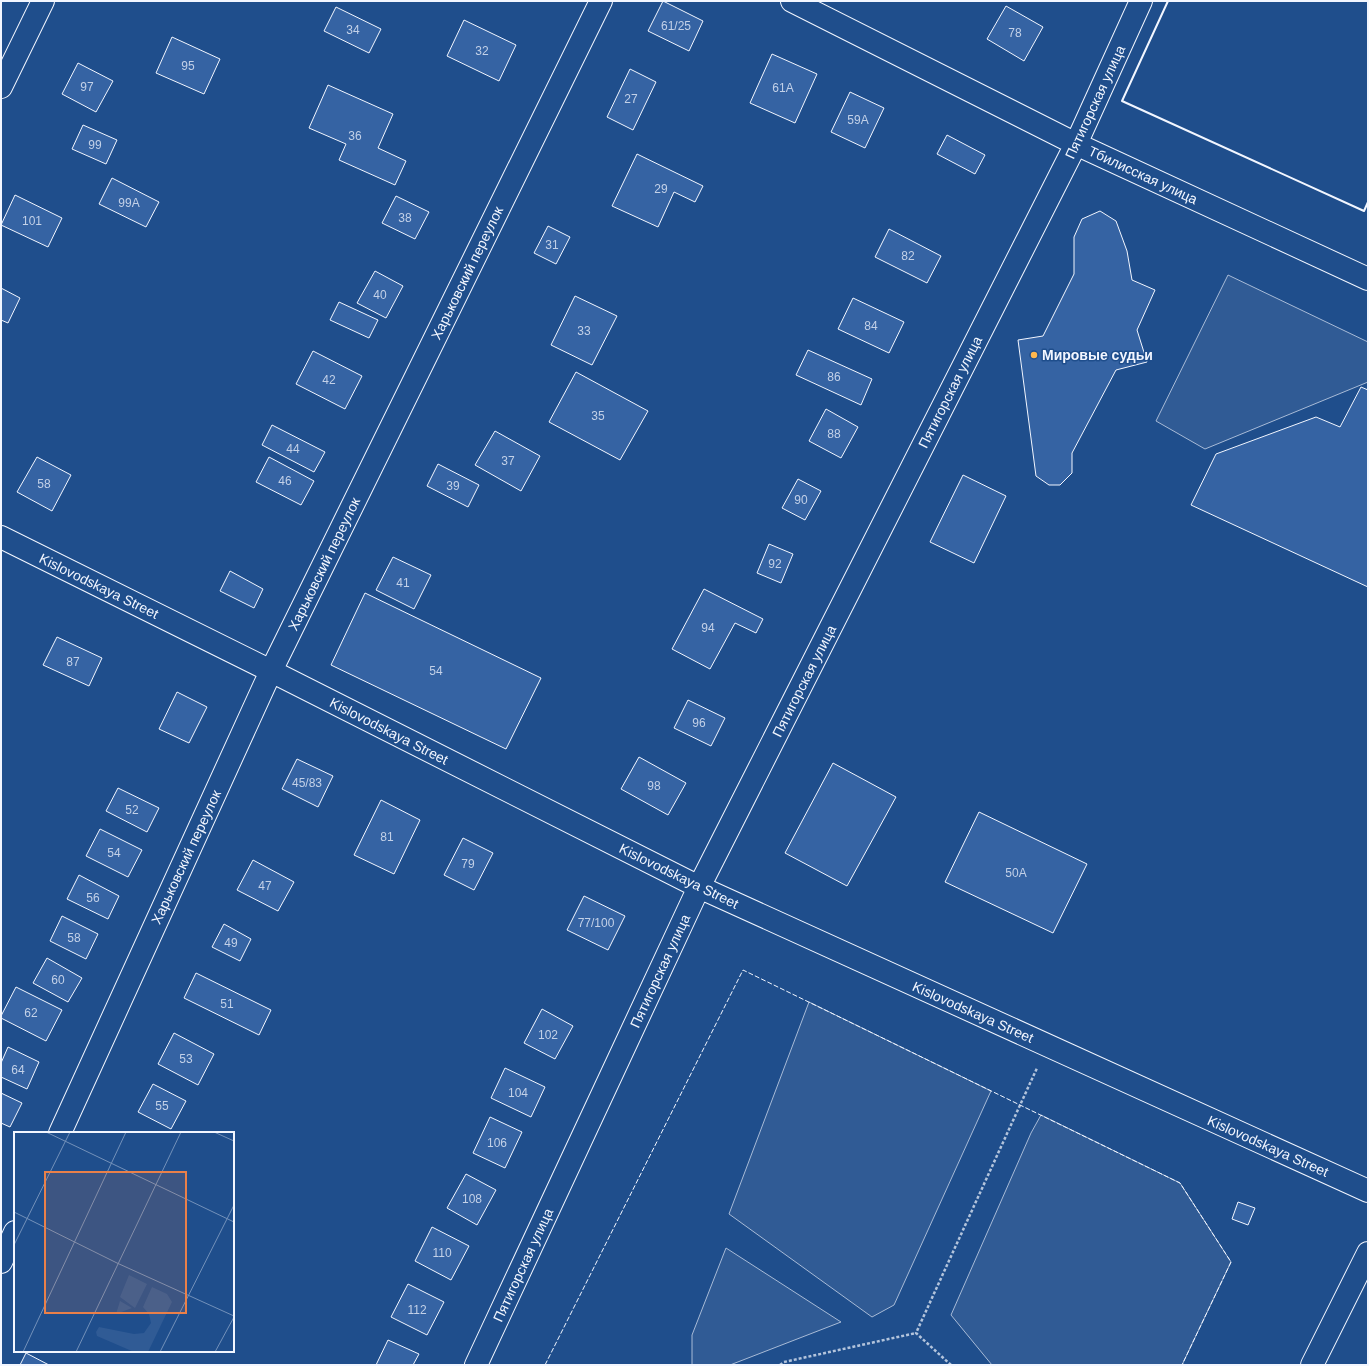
<svg xmlns="http://www.w3.org/2000/svg" width="1369" height="1366" viewBox="0 0 1369 1366" font-family="Arial,sans-serif">
	<rect width="100%" height="100%" fill="#1f4e8c"/>
	<path fill="#305b95" stroke="#a8bbd7" d="M1228 275 1368 342V382L1205 449 1156 421Z
		M809 1002 991 1091 894 1305 872 1317 729 1214Z
		M1041 1115 1180 1183 1231 1262 1182 1365H992L951 1315 1031 1133Z
		M726 1248 841 1322 730 1365H692V1335Z"/>
	<path fill="#3563a3" stroke="#f2f6ff" d="M663 1 703 21 689 51 648 31Z
		M1006 6 1043 27 1024 61 987 39Z
		M336 7 381 29 369 53 324 31Z
		M464 20 516 45 499 81 447 56Z
		M172 37 220 59 204 94 156 73Z
		M772 54 817 74 795 123 750 103Z
		M78 63 113 81 96 112 62 94Z
		M630 69 656 82 633 130 607 117Z
		M328 85 393 114 378 148 406 161 395 185 339 160 346 144 309 128Z
		M850 92 884 108 865 148 831 132Z
		M83 125 117 140 106 164 72 149Z
		M947 135 985 155 975 174 937 154Z
		M637 154 703 186 695 202 674 192 658 227 612 206Z
		M112 178 159 202 146 227 99 204Z
		M15 195 62 218 48 247 1 225Z
		M396 196 429 212 415 239 382 223Z
		M1100 211 1116 221 1127 251 1132 280 1155 290 1137 330 1147 362 1116 370 1072 453V473L1060 485H1049L1036 476 1018 340 1043 336 1074 274V237L1082 219Z
		M548 226 570 237 556 264 534 253Z
		M889 229 941 256 927 283 875 257Z
		M375 271 403 286 386 318 357 303Z
		M1 288 20 298 8 323 1 320Z
		M575 296 617 316 592 365 551 345Z
		M853 298 904 322 889 353 838 329Z
		M339 302 378 320 369 338 330 320Z
		M808 350 872 379 861 405 796 375Z
		M313 351 362 376 345 409 296 384Z
		M576 372 648 411 620 460 549 422Z
		M1361 387 1368 390V587L1191 505 1216 454 1316 417 1340 427Z
		M826 409 858 427 841 458 809 441Z
		M272 425 325 452 314 472 262 445Z
		M495 431 540 456 521 491 475 465Z
		M37 457 71 475 52 511 17 492Z
		M269 457 314 481 301 505 256 482Z
		M438 464 479 485 468 507 427 486Z
		M963 475 1006 496 974 563 930 542Z
		M798 479 821 491 805 520 782 508Z
		M769 544 793 554 781 583 757 573Z
		M393 557 431 575 414 609 376 590Z
		M230 571 263 589 254 608 220 591Z
		M704 589 763 619 756 633 735 623 710 669 672 649Z
		M365 593 541 678 506 749 331 665Z
		M57 637 102 658 89 686 43 665Z
		M177 692 207 707 189 743 159 729Z
		M688 700 725 718 711 746 674 728Z
		M639 757 686 783 668 815 621 789Z
		M297 759 333 776 318 807 282 789Z
		M833 763 896 797 847 886 785 853Z
		M118 788 159 808 147 832 106 811Z
		M381 800 420 820 394 874 354 855Z
		M979 812 1087 864 1053 933 945 882Z
		M100 829 142 850 128 877 86 856Z
		M463 838 493 853 474 890 444 875Z
		M253 860 294 882 278 911 237 890Z
		M79 875 119 896 108 919 67 899Z
		M584 896 625 916 608 950 567 930Z
		M62 916 98 934 86 959 50 941Z
		M224 924 251 939 240 961 212 947Z
		M47 958 82 978 68 1002 33 983Z
		M196 973 271 1010 259 1035 184 998Z
		M16 987 62 1010 46 1041 1 1018V1016Z
		M542 1009 573 1026 555 1059 524 1043Z
		M174 1033 214 1054 198 1085 158 1064Z
		M8 1047 39 1062 27 1089 1 1077V1063Z
		M505 1068 545 1087 531 1117 491 1098Z
		M153 1084 186 1101 171 1129 138 1112Z
		M1 1093 22 1103 10 1127 1 1123Z
		M490 1117 522 1132 505 1168 473 1153Z
		M466 1174 496 1190 477 1225 447 1208Z
		M1238 1202 1255 1208 1248 1225 1232 1219Z
		M432 1227 469 1246 451 1280 415 1261Z
		M408 1284 444 1302 427 1335 391 1317Z
		M388 1340 419 1354 413 1365H376Z
		M26 1353 49 1365H20Z"/>
	<g fill="none" stroke-linecap="round" stroke-linejoin="round">
		<g stroke="#f2f6ff" stroke-width="24">
			<path id="minor" d="M792 1 1076 144 1368 279
				M1 87 43 1
				M1 537 271 671 699 887 1368 1191
				M60 1133 271 671 601 1
				M1 1262 15 1232
				M476 1365 699 887 1076 144 1141 1
				M1312 1365 1368 1253"/>
		</g>
		<path stroke="#b3c4dc" stroke-width="2.5" stroke-dasharray="3 2" stroke-linecap="butt" d="M780 1365 784 1362 916 1333
			M951 1365 916 1333 1037 1068"/>
		<use href="#minor" stroke="#1f4e8c" stroke-width="22"/>
		<path stroke="#f2f6ff" stroke-width="1" stroke-dasharray="5 2" stroke-linecap="butt" d="M545 1365 743 970 1180 1183 1231 1262 1182 1365"/>
		<path stroke="#f2f6ff" stroke-width="2" d="M1168 1 1122 101 1364 211 1368 202"/>
	</g>
	<circle fill="#ffb74d" stroke="#1f4e8c" stroke-width="1.5" cx="1034" cy="355" r="4"/>
	<g text-anchor="middle" dominant-baseline="central" stroke-width="3" stroke-linejoin="round" paint-order="stroke">
		<g font-size="12" fill="#c3d1e8">
			<text x="676" y="26">61/25</text>
			<text x="353" y="30">34</text>
			<text x="1015" y="33">78</text>
			<text x="482" y="51">32</text>
			<text x="188" y="66">95</text>
			<text x="87" y="87">97</text>
			<text x="783" y="88">61А</text>
			<text x="631" y="99">27</text>
			<text x="858" y="120">59А</text>
			<text x="355" y="136">36</text>
			<text x="95" y="145">99</text>
			<text x="661" y="189">29</text>
			<text x="129" y="203">99А</text>
			<text x="405" y="218">38</text>
			<text x="32" y="221">101</text>
			<text x="552" y="245">31</text>
			<text x="908" y="256">82</text>
			<text x="380" y="295">40</text>
			<text x="871" y="326">84</text>
			<text x="584" y="331">33</text>
			<text x="834" y="377">86</text>
			<text x="329" y="380">42</text>
			<text x="598" y="416">35</text>
			<text x="834" y="434">88</text>
			<text x="293" y="449">44</text>
			<text x="508" y="461">37</text>
			<text x="285" y="481">46</text>
			<text x="44" y="484">58</text>
			<text x="453" y="486">39</text>
			<text x="801" y="500">90</text>
			<text x="775" y="564">92</text>
			<text x="403" y="583">41</text>
			<text x="708" y="628">94</text>
			<text x="73" y="662">87</text>
			<text x="436" y="671">54</text>
			<text x="699" y="723">96</text>
			<text x="307" y="783">45/83</text>
			<text x="654" y="786">98</text>
			<text x="132" y="810">52</text>
			<text x="387" y="837">81</text>
			<text x="114" y="853">54</text>
			<text x="468" y="864">79</text>
			<text x="1016" y="873">50А</text>
			<text x="265" y="886">47</text>
			<text x="93" y="898">56</text>
			<text x="596" y="923">77/100</text>
			<text x="74" y="938">58</text>
			<text x="231" y="943">49</text>
			<text x="58" y="980">60</text>
			<text x="227" y="1004">51</text>
			<text x="31" y="1013">62</text>
			<text x="548" y="1035">102</text>
			<text x="186" y="1059">53</text>
			<text x="18" y="1070">64</text>
			<text x="518" y="1093">104</text>
			<text x="162" y="1106">55</text>
			<text x="497" y="1143">106</text>
			<text x="472" y="1199">108</text>
			<text x="442" y="1253">110</text>
			<text x="417" y="1310">112</text>
		</g>
		<g font-size="14" fill="#f2f6ff" stroke="#1f4e8c">
			<text transform="translate(1095 102) rotate(-65)">Пятигорская улица</text>
			<text transform="translate(1143 175) rotate(25)">Тбилисская улица</text>
			<text transform="translate(467 273) rotate(-64)">Харьковский переулок</text>
			<text transform="translate(950 392) rotate(-63)">Пятигорская улица</text>
			<text transform="translate(324 564) rotate(-64)">Харьковский переулок</text>
			<text transform="translate(99 586) rotate(26)">Kislovodskaya Street</text>
			<text transform="translate(804 681) rotate(-63)">Пятигорская улица</text>
			<text transform="translate(389 731) rotate(27)">Kislovodskaya Street</text>
			<text transform="translate(186 857) rotate(-65)">Харьковский переулок</text>
			<text transform="translate(679 876) rotate(26)">Kislovodskaya Street</text>
			<text transform="translate(660 971) rotate(-65)">Пятигорская улица</text>
			<text transform="translate(973 1012) rotate(24)">Kislovodskaya Street</text>
			<text transform="translate(1268 1146) rotate(24)">Kislovodskaya Street</text>
			<text transform="translate(523 1265) rotate(-65)">Пятигорская улица</text>
		</g>
		<g font-size="14" font-weight="bold" fill="#f2f6ff" stroke="#1f4e8c" text-anchor="start">
			<text x="1042" y="355">Мировые судьи</text>
		</g>
	</g>
	<g transform="translate(14 1132)">
		<rect width="220" height="220" fill="#1f4e8c"/>
		<path d="M115 143 133 152 121 176 106 165ZM138 155 153 162 158 170 134 220H120L83 204 82 200 85 195 120 202 130 201 137 191 135 182 129 175ZM106 169 118 176 102 182Z" fill="#305b95"/>
		<path fill="none" stroke="#7391ba" stroke-width="1" d="M32 0 220 90M200 0 220 9M0 80 103 131 220 184M0 113 56 0M9 220 112 0M62 220 167 0M146 220 220 73M201 220 220 185"/>
		<path fill="#ea8049" fill-opacity="0.15" stroke="#ea8049" stroke-width="2" d="M31 40H172V181H31Z"/>
		<rect width="220" height="220" fill="none" stroke="#f2f6ff" stroke-width="2"/>
	</g>
	<rect width="1369" height="1366" fill="none" stroke="#f2f6ff" stroke-width="4"/>
</svg>
